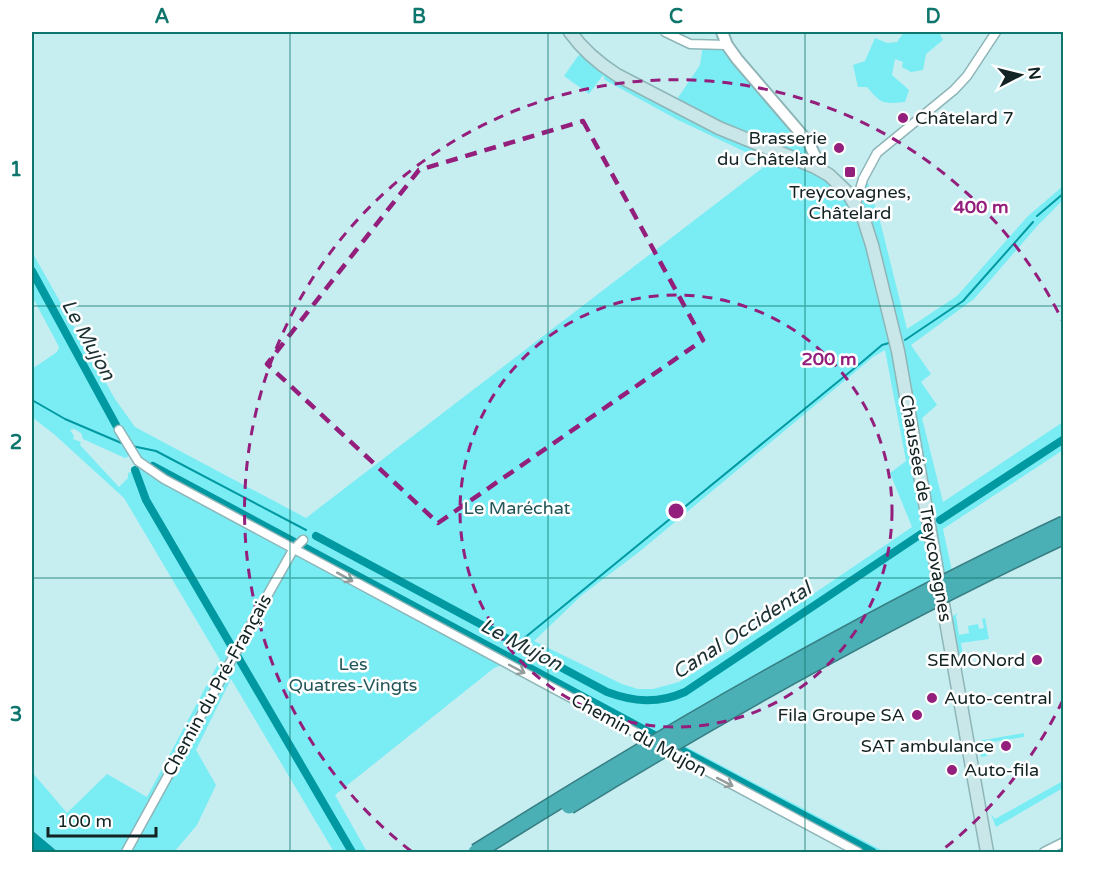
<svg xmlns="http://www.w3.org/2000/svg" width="1095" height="884" viewBox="0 0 1095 884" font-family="'Varela Round',sans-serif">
	<rect width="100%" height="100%" fill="#c6eef1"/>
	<path fill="#7aecf4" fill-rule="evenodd" d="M904 32H918L920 33 923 32H939L943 40 926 54 923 70 911 72 902 67 903 62 895 59 892 75 909 90 905 102C883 104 881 104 867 87H858L853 65 865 61 875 38 887 43 897 42Z
		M703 45H727L794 125 816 168 856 203 861 186 868 183 881 225 907 329 957 296 1028 216 1063 186V200L1038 225 974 299 911 345 931 374 921 382 937 405 922 418 943 502 1063 422V450L943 529 952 571 666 736 885 852H858L502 665 494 668 335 795 367 852H334L231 679 196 750 216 785 197 825 174 852H58L32 829V772L67 813 107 774 147 797 220 660 124 498 55 435 32 417V369L57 352 59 347 32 296V252L115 399 135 427 306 518 769 163 678 120 605 80 603 75 589 94 564 76 578 56 585 51 673 105 700 65ZM885 350 906 461 890 473 912 527 729 651 679 682 653 689H638L622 684 534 641 582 595 639 552 873 357ZM74 429 81 433 83 439 125 458 133 454 145 467 128 473V478L119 487 80 445 81 442 73 439 74 436 70 430Z
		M958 613 956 616 959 635 969 633 968 626 978 624 979 629 984 628 982 619 985 618 989 639 961 643 965 666 962 667 953 621V616Z
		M1024 733V737L985 743 987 756 981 757 978 741Z
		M1063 781V788L996 827 991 814 995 819Z"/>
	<path fill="#0099a2" d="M32 830 58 852H32Z"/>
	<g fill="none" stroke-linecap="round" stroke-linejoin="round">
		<path stroke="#0099a2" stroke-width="2" d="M1037 216 1064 193
			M905 340 963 301 1033 222
			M32 400 65 419 126 445
			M132 446 156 451 306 530
			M517 644 862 362 882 345 889 343"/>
		<path stroke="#0099a2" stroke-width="8" d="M32 271 116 425
			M153 466 662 739
			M135 470 146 500 352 852
			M940 520 1064 439
			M316 536 607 692C634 702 658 704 685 692L921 534
			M672 745 873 852"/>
		<g stroke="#8eb5b7" stroke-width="11">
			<path id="minor" d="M665 32 690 44 727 45
				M856 203 863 179 877 153 954 90 967 76 996 32
				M119 430 138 461 164 479 858 852
				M126 852 258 612 293 550 303 540
				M1044 852 1064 842"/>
		</g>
		<g stroke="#8eb5b7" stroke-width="14">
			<path id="tertiary" d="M722 32 727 45 737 59 809 143 815 156V167"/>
		</g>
		<g stroke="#8eb5b7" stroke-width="15">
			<path id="secondary" d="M570 32C583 50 598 63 617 75L719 128 815 167 829 175 848 193 864 220 872 245 898 351 987 852"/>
		</g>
		<use href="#minor" stroke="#fff" stroke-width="8"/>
		<use href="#tertiary" stroke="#fff" stroke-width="10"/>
		<use href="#secondary" stroke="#c9e7e9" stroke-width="12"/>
		<g stroke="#377e83" stroke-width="18" stroke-linecap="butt">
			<path id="motorway-bridge" d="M569 806C729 708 894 616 1064 536
				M476 852C666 733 860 620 1064 524"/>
		</g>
		<use href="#motorway-bridge" stroke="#4bafb6" stroke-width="15"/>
	</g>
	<defs><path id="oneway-shaft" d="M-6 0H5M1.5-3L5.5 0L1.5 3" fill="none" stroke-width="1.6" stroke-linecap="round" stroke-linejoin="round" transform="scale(1.5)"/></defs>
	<g stroke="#959c9c">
		<use href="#oneway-shaft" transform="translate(345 577) rotate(29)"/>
		<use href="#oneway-shaft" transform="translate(517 669) rotate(28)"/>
		<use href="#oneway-shaft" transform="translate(725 782) rotate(27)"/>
	</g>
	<path fill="none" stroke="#941e7b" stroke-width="4.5" stroke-dasharray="12 8" stroke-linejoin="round" d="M583 121 703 340 438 523 267 364 419 170Z"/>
	<path fill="none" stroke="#0f766e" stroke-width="1.5" stroke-opacity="0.55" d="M290 32V852M548 32V852M805 32V852M32 306H1064M32 578H1064"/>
	<g fill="none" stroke="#941e7b" stroke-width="3" stroke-dasharray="10 8">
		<circle cx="676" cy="511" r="216"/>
		<path d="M1063 700A431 431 0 0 1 941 851M411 851A431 431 0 1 1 1063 322"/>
	</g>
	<g fill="#941e7b" stroke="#fff" stroke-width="2">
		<circle cx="903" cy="118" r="6"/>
		<circle cx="839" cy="148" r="6"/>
		<rect x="844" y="166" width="12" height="12" rx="3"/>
		<circle cx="1037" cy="660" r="6"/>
		<circle cx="932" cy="698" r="6"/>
		<circle cx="917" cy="715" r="6"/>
		<circle cx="1006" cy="746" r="6"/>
		<circle cx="952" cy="770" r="6"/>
	</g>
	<g text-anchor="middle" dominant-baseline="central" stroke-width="5" stroke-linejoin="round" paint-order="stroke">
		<g font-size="18" fill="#132324" stroke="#fff" text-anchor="end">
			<text x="915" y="118" text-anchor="start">Châtelard 7</text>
			<text x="827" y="138">Brasserie<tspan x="827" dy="21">du Châtelard</tspan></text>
			<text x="850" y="192" text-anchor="middle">Treycovagnes,<tspan x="850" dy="21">Châtelard</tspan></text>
			<text x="1025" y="660">SEMONord</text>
			<text x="944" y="698" text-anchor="start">Auto-central</text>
			<text x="905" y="715">Fila Groupe SA</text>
			<text x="994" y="746">SAT ambulance</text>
			<text x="964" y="770" text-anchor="start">Auto-fila</text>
		</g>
		<g font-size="18" fill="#225558" stroke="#fff">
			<text x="517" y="508">Le Maréchat</text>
			<text x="353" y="664">Les<tspan x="353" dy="21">Quatres-Vingts</tspan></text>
		</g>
		<g font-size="18" fill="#132324" stroke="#fff">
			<text transform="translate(926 508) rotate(80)">Chaussée de Treycovagnes</text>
			<text transform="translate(217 685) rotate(-61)">Chemin du Pré-Français</text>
			<text transform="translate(639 735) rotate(29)">Chemin du Mujon</text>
		</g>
		<g font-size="20" font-style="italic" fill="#1b3032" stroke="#fff">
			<text transform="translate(88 340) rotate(61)">Le Mujon</text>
			<text transform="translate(742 631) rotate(-33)">Canal Occidental</text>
			<text transform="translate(521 645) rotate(28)">Le Mujon</text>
		</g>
	</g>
	<circle cx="676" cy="511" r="9" fill="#941e7b" stroke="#fff" stroke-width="3"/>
	<g font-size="18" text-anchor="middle" font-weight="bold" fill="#941e7b" stroke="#fff" stroke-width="5" stroke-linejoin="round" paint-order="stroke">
		<text x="981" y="213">400 m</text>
		<text x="829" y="365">200 m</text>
	</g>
	<rect width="1095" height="884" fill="none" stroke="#ffffff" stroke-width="66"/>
	<g transform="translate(1020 75) rotate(83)" stroke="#ffffff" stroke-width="4.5" paint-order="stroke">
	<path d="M0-4.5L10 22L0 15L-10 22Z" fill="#132324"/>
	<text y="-9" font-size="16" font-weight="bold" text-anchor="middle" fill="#132324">N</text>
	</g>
	<path d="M48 827v9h108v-9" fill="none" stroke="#132324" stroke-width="3"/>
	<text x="57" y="827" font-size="18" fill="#132324" stroke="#ffffff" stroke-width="4.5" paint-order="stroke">100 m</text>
	<rect x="33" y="33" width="1029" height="818" fill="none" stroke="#0f766e" stroke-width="2"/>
	<g font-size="20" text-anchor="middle" font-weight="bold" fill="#0f766e">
		<text x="162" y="23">A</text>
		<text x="419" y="23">B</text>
		<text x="676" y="23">C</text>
		<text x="933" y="23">D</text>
		<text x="16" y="176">1</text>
		<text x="16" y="449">2</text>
		<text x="16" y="721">3</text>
	</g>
</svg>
